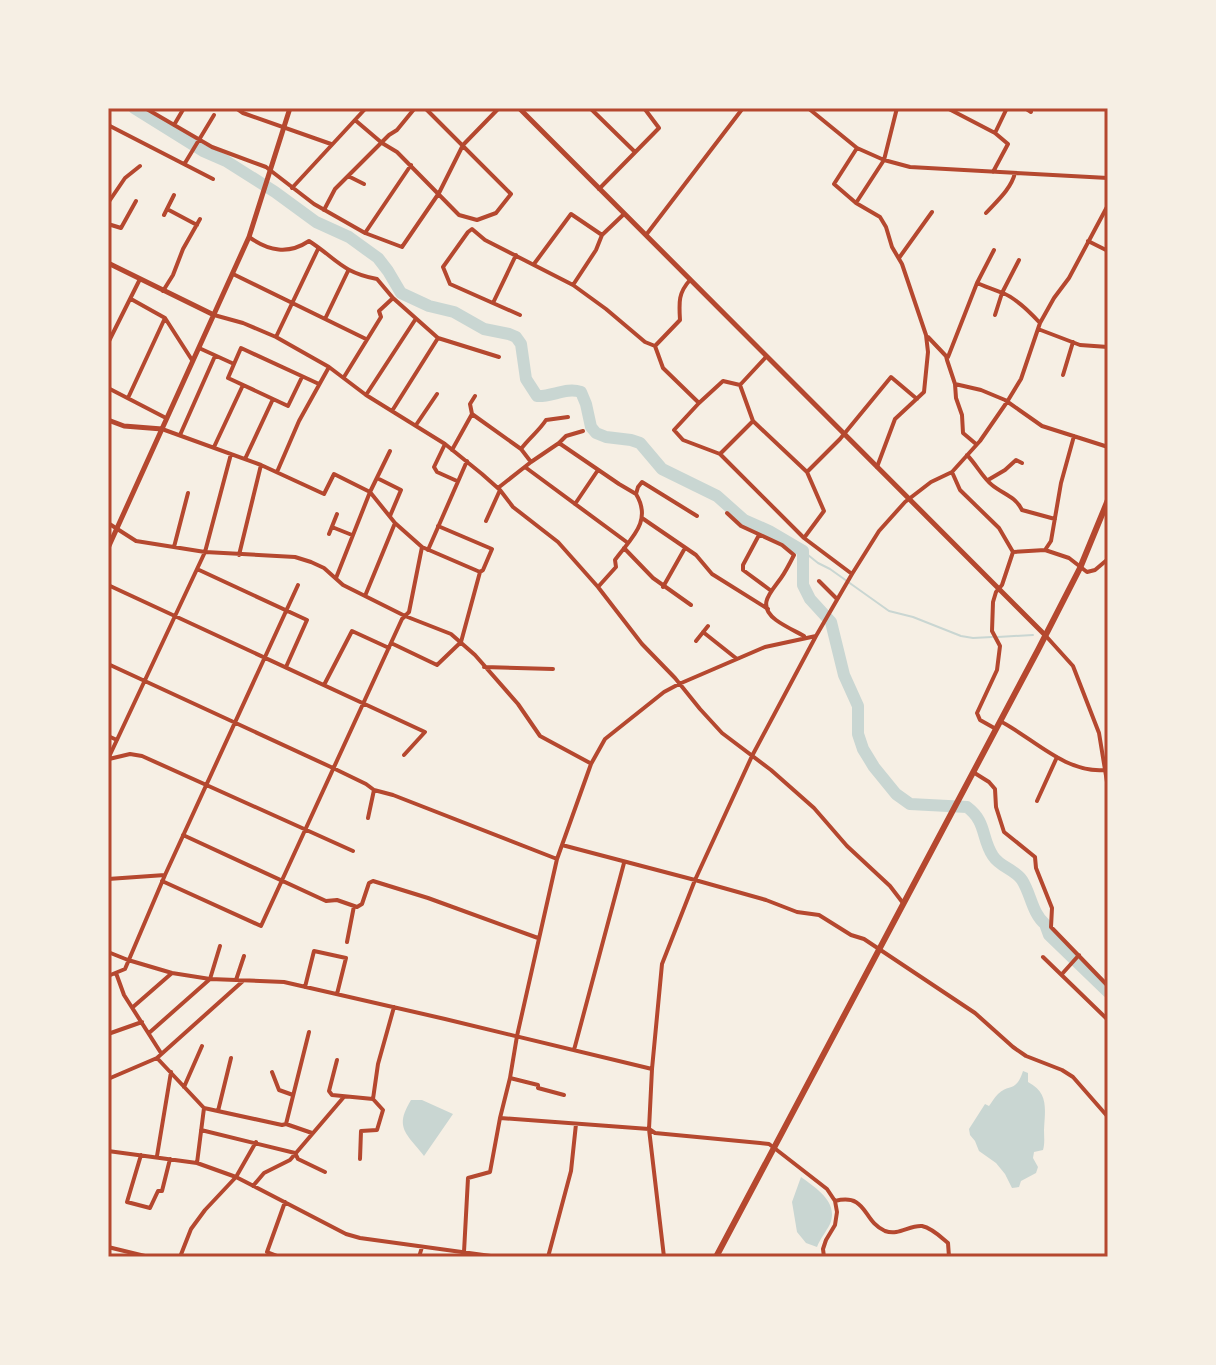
<svg xmlns="http://www.w3.org/2000/svg" width="1216" height="1365" viewBox="0 0 1216 1365" font-family="Inter,sans-serif">
	<rect width="100%" height="100%" fill="#f6efe4"/>
	<path fill="#c9d6d2" d="M1023 1071 1028 1073V1082C1049 1093 1045 1109 1044 1130 1044 1137 1045 1143 1043 1150L1034 1152 1033 1158 1038 1167 1036 1173 1021 1181 1019 1187 1012 1188 1005 1174 996 1163 979 1151 975 1141 970 1135 969 1129 985 1104 989 1106C992 1102 994 1098 998 1094 1009 1083 1016 1093 1023 1071Z
		M411 1100H422L453 1114 424 1156C406 1133 394 1128 411 1100Z
		M801 1177C816 1188 839 1202 830 1224 826 1232 820 1239 817 1247L806 1243 797 1232 792 1202Z"/>
	<g fill="none" stroke-linecap="round" stroke-linejoin="round">
		<path stroke="#c9d6d2" stroke-width="2" d="M803 551 818 563 830 569 889 611 913 617 961 636 973 638 992 637
			M998 637 1033 635"/>
		<path stroke="#c9d6d2" stroke-width="12" d="M134 108 203 151 226 161 275 192 316 222 349 237 378 258 388 271 401 293 429 306 454 312 484 329 509 334 516 337 521 344 526 379 537 396C552 397 566 387 581 392L586 404 591 427 596 433 606 437 631 440 640 443 662 469 717 496 744 520 769 531 803 551V585L810 599 831 622 844 675 858 706V734L863 749 874 767 896 794 910 804 967 807C987 822 981 838 993 856 1000 867 1014 869 1022 880 1031 894 1032 913 1045 924L1049 935 1108 992"/>
		<path stroke="#b5482f" stroke-width="4" d="M145 108 212 147 266 167 314 204 365 233 402 247 439 193 463 145 499 108
			M236 108 243 113 331 144
			M313 108 317 109
			M590 108 635 152
			M808 108 857 148 884 160 910 167 1108 178
			M947 108 995 133 1008 144 993 172
			M1025 108 1031 112
			M355 120 382 143 397 152 459 215 477 220 496 213 511 194 425 108
			M108 125 213 179
			M174 125 184 108
			M995 133 1007 108
			M857 148 834 184 856 203 880 217 886 227 892 247 902 264 926 335 928 352 924 392 895 419 877 467
			M185 163 214 115
			M348 176 364 184
			M292 188 366 108
			M599 189 659 128 644 108
			M108 203 125 178 140 166
			M856 203 884 160 897 108
			M167 209 197 225
			M324 210 335 189 389 135 397 130 415 108
			M986 213C997 201 1011 189 1015 173
			M164 215 174 195
			M108 224 121 228 136 201
			M365 233 411 165
			M646 235 743 108
			M249 237C269 251 288 255 309 241 337 259 341 272 377 279L393 298
			M1088 241 1108 251
			M899 258 932 212
			M534 264 571 214 602 235
			M233 274 366 339
			M690 280C678 293 679 303 680 320L655 346 663 368 699 403 674 430 683 440 720 454 804 538 852 574
			M977 283C986 287 995 290 1003 293 1017 299 1030 312 1040 323
			M573 285 596 250 602 235 624 214
			M163 291 173 275 183 249 200 219
			M131 299 165 318 192 360
			M493 303 516 255
			M214 315 243 323 276 337 329 367 366 395 445 444 482 474 500 490 513 507 558 542 598 587 642 644 675 678 700 709 722 733 771 770 814 808 847 846 890 886 903 903
			M520 315 450 284 443 267 468 232 472 229 485 240 573 285 606 309 645 342 655 346
			M995 315 1002 293 1019 260
			M325 319 348 271
			M1038 329 1080 345 1108 347
			M276 337 318 249
			M928 337 946 356 947 360 955 384 956 398 962 415 963 433 976 444
			M438 338 499 357
			M108 343 140 279
			M199 348 234 364 241 348 319 384
			M948 357 977 283 994 250
			M234 364 228 378 288 406 302 377
			M1063 375 1073 342
			M344 377 381 317 379 311 393 298 438 338 392 411
			M955 384 981 390 1005 400 1042 426 1108 447
			M740 385 753 421 807 472 824 511 804 538
			M108 388 166 418
			M366 395 415 320
			M475 396 470 404 472 414 521 449 531 462
			M128 398 165 318
			M699 403 723 381 740 385 766 357
			M416 425 437 394
			M162 429 261 465 324 494 334 474 370 492 395 523 422 547 480 572 483 570 492 549 438 526
			M180 435 215 356
			M559 443 566 436 583 431
			M445 444 434 467 437 472 457 481
			M214 447 243 385
			M521 449C529 438 539 431 546 420L568 417
			M452 450 472 414
			M721 453 753 421
			M967 455C976 464 983 478 992 485 1003 494 1015 496 1022 510L1055 519
			M245 459 273 399
			M525 467 628 543
			M277 472 299 421 329 367
			M807 472 840 439 891 377 917 399
			M952 472 960 490 999 528 1013 552 1045 550 1051 541 1061 483 1074 436
			M377 478 401 490 390 516
			M988 480 1005 470 1016 460 1022 463
			M498 488 531 462 559 443 619 484 636 494
			M575 504 598 470
			M727 513 741 526 782 545 794 555C790 563 786 571 781 578 771 592 756 605 776 620 784 626 795 631 804 636
			M642 518 696 555 712 574 768 609
			M486 521 500 490
			M108 523 136 541 205 552 295 557 311 562 324 568 343 585 405 616 451 634 475 655 518 704 540 736 590 763
			M332 527 352 535
			M329 534 337 514
			M759 535 743 565V570L770 590
			M174 547 188 493
			M624 548 653 578 691 605
			M428 550 467 461
			M1045 550 1069 558 1087 572 1095 570 1108 559
			M239 555 261 465
			M197 569 307 620 286 667
			M336 578 370 492 390 451
			M819 581 837 599
			M108 585 425 732 404 755
			M598 587 616 567 615 560C630 539 653 522 636 494L638 487 642 482 697 516
			M663 587 685 548
			M365 596 395 523
			M703 632 737 659
			M1045 635 1073 666 1099 733 1108 788
			M696 641 708 626
			M391 643 437 665 461 642 480 572
			M108 664 333 768 366 784 374 790 393 795 557 859
			M484 667 553 669
			M324 685 352 631 389 648
			M1000 721C1033 738 1065 773 1104 770
			M996 729 980 720 977 713 997 670 1000 646 992 631 993 602 996 592 1002 585 1013 552
			M108 736 117 740
			M108 759 205 552 231 454
			M109 759 130 754 142 756 353 851
			M973 772 989 782 995 789 996 807 1004 832 1035 857 1036 868 1052 908 1051 927 1108 986
			M1037 801 1057 757
			M368 818 374 790
			M183 835 326 901 337 900 357 907 362 904 369 883 373 881 428 898 538 938
			M562 845 695 880 766 900 797 912 819 915 851 935 864 939 975 1013 1013 1047 1026 1056 1062 1070 1073 1077 1108 1117
			M108 879 165 875
			M162 881 261 926 402 619 409 612 422 547
			M347 942 354 906
			M108 952 128 960 172 973 210 979 284 982 445 1019 652 1069
			M1043 957 1108 1020
			M116 973 124 995 161 1053
			M1062 974 1079 955
			M108 976 125 969 165 875 298 585
			M236 980 244 956
			M305 987 314 951 346 958 337 994
			M133 1007 172 973
			M149 1033 210 979 220 946
			M108 1034 142 1022
			M574 1050 624 863
			M157 1058 204 1108 197 1163
			M337 1060 329 1091 332 1095 373 1099
			M272 1072 279 1090 293 1095
			M510 1078 538 1085V1088L564 1095
			M108 1079 157 1058 243 981
			M184 1087 202 1046
			M204 1108 282 1125 286 1124 312 1133
			M218 1111 231 1058
			M500 1118 649 1129 655 1133 760 1143 769 1144 773 1147 827 1189 835 1201 837 1212 835 1225 826 1240 823 1249 824 1257
			M286 1124 309 1032
			M201 1130 295 1153 298 1159 325 1172
			M108 1151 197 1163 236 1177 346 1234 360 1238 498 1257
			M141 1155 127 1202 150 1208 158 1191H162L170 1159
			M157 1156 171 1072
			M360 1159 361 1131 377 1130 383 1110 373 1099 378 1064 394 1007
			M253 1186 264 1173 290 1160 343 1098
			M835 1201C868 1193 862 1221 885 1231 899 1236 909 1225 922 1226 932 1228 941 1237 948 1243L949 1257
			M108 1247 149 1257
			M464 1252 468 1178 490 1172 500 1118 510 1078 517 1036 557 859 591 764 605 739 664 692 679 684 765 647 816 636
			M180 1257 191 1229 205 1210 236 1177 256 1142
			M280 1257 267 1252 285 1202
			M419 1257 422 1247
			M548 1257 571 1171 576 1124
			M664 1257 649 1129 652 1069 662 964 695 880 752 756 816 636 852 574 879 531 905 502 931 482 952 472 980 441 1007 402 1021 379 1040 323 1054 298 1069 278 1108 205"/>
		<path stroke="#b5482f" stroke-width="5" d="M519 108 1045 635
			M108 263 214 315
			M108 420 124 426 162 429
			M108 548 249 237 290 108"/>
		<path stroke="#b5482f" stroke-width="6" d="M716 1257 1038 650 1080 568 1108 500"/>
	</g>
	<rect width="1216" height="1365" fill="none" stroke="#f6efe4" stroke-width="220"/>
	<rect x="110" y="110" width="996" height="1145" fill="none" stroke="#b5482f" stroke-width="3"/>
</svg>
